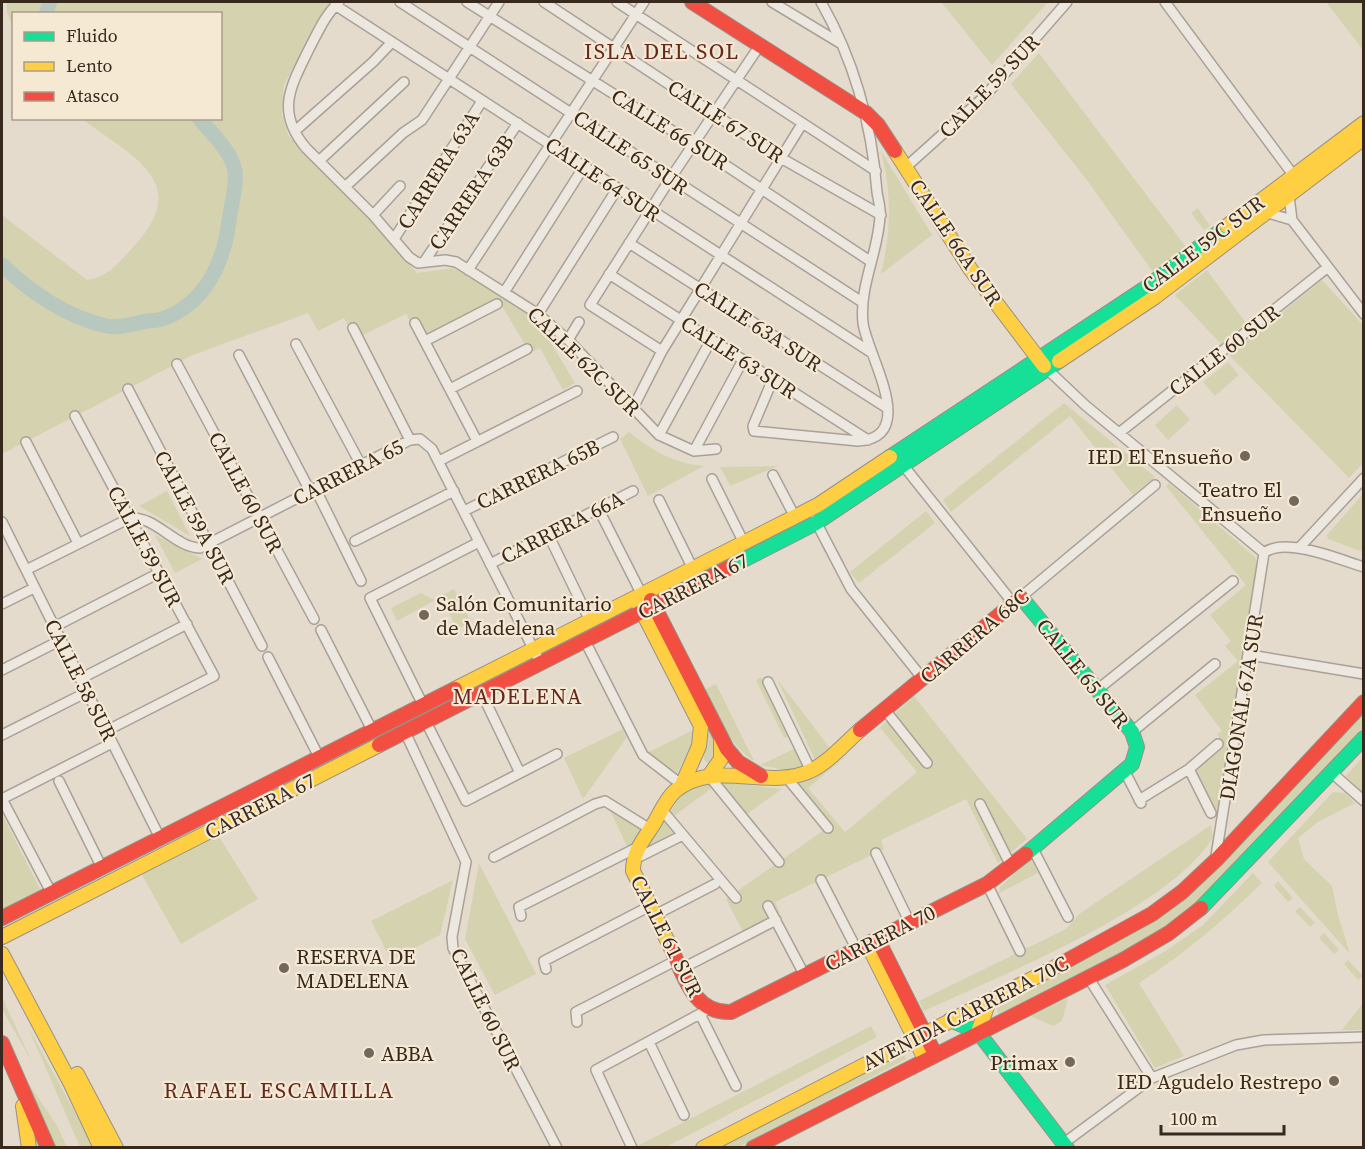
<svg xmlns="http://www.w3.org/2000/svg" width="1365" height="1149" viewBox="0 0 1365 1149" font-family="'Source Serif 4',serif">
	<rect width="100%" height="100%" fill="#e4dbcd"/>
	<path fill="#d5d2b0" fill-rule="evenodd" d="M7 2H332L325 9 284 85 282 114 288 135 377 226 417 273 453 268 540 319 535 326 548 338 575 383 563 390 540 348 530 353 499 301 421 341 406 314 355 339 344 318 318 331 308 313 193 355 2 454V215L87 280C108 278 121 260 134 246 194 182 131 156 82 119L220 118V14H14L13 28 7 12Z
		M941 2H940H1048L992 65Z
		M1326 2H1363V50Z
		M1039 53 1186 247 1153 272 1086 179 1011 84Z
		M881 151 932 235 881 274C891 232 892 193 881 151Z
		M1198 208 1210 226 1204 230 1191 213Z
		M1207 270 1246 323 1221 344 1175 295Z
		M1322 280 1363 325V463L1349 478 1229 355Z
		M1228 362 1239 375 1215 396 1203 382Z
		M1064 403 1155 477 1133 495 1070 416 951 512 943 500Z
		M1177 405 1190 420 1168 440 1155 425Z
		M629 432C653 451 673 463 704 466L648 496 620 439Z
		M778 466 730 486 720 467Z
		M1169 483 1256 558V576L1218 817 1192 768 1224 744 1217 734 1222 731 1195 695 1238 661 1225 646 1231 641 1210 615 1246 585 1166 486Z
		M167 491 190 536 139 506Z
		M1363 494V552L1328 539 1327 535Z
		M926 511 935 523 859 583 850 572Z
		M155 535 202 559 175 573Z
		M454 589 471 622 457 629 440 596Z
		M421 593 435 600 397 621 391 608Z
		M655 620 712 730 718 750 710 765 704 760 703 747Z
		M761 677 789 736 784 738 756 680Z
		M777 679 830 748 815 760Z
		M716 684 754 761C729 745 718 716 704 690Z
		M914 696 1027 839 998 863 966 799 881 840 884 849 775 902 780 913 743 932 726 899 831 825 799 784C837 770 884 724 914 696ZM880 728 917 772 845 832 808 788Z
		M1363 710V729L1213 889 1163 931 999 1015 996 1008 1013 1000 1026 988 1140 929Z
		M623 729 627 737 583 799 564 758Z
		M693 730 692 743 677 774 647 753Z
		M796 748 804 766 785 770 760 765Z
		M1363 757V793L1346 776Z
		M722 782 782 789 747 814Z
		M709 783 713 787 674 816 671 812C680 794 689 787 709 783Z
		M1333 792 1345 793 1355 803 1318 822 1298 838 1304 859 1332 886 1338 915 1350 954 1268 862Z
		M609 809 643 832 636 843 628 848Z
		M2 814 40 889 3 909 2 906Z
		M662 818 675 834 645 849Z
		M1211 825 1213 837C1170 909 1001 975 924 1011L919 1001 1066 929 1079 914Z
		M218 835 258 899 181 944 142 875Z
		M1031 859 1038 873 999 893 1000 887Z
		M479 863 536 974 495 995 465 939Z
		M1253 873 1262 883C1223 921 1184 954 1139 983L1184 1056 1155 1068 1105 985 1164 952 1203 925Z
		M453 880 440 935 391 960 371 921Z
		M1278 881 1293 898 1288 902 1274 886Z
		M1300 907 1315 923 1310 927 1295 911Z
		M1324 933 1339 950 1334 954 1319 938Z
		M1348 960 1363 976 1358 980 1344 964Z
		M2 997 32 1062 2 1009Z
		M1068 998 1062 1021 1053 1026 1031 1016Z
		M1363 1003V1030H1342Z
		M871 1026 877 1037 666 1147H640L639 1145Z
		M28 1027 94 1147H80Z
		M903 1051 906 1059 739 1147 712 1148Z
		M24 1077 56 1124 67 1147H54Z"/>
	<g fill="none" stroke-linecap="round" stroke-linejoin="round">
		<path stroke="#b9c8be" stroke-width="15" d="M46 14 50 2
			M2 265C30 292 68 318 107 326 121 329 133 323 147 321 153 320 159 321 165 318 206 302 224 262 229 221 231 206 237 186 235 171 232 152 211 133 199 118"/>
		<g stroke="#a9a197" stroke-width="12">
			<path id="street" d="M339 2C325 15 318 32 309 49 291 86 275 111 306 148L373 215 409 257 418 263 445 260 456 262 538 314 568 340 659 435 694 451 716 449
				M400 2 862 302
				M467 2 695 145 870 261
				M544 2 781 158 881 215
				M617 2 876 171
				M772 2 840 43
				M1165 2 1294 176
				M335 5 872 353
				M295 131 373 62 392 42
				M320 160 404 82
				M906 167 985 96 1067 2
				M346 186 403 133 422 120 499 2
				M1289 196 1292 220 1364 314
				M1268 213 1292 220
				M373 215 400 186
				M394 239 482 101
				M629 243 887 408
				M424 262 518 123
				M468 270 644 2
				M609 274 868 440
				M505 291 583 168
				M538 314 617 189
				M415 323 477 441
				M353 328 410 440
				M568 340 579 322
				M425 341 497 304
				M296 344 361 465
				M662 351 590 305 670 179 760 45
				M239 355 310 491
				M177 364 314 619
				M1048 370 1085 405 1264 553
				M773 379 753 426 754 431 858 441C920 437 867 355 863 323 859 285 879 251 880 215 881 208 878 200 877 192 872 126 854 60 821 2
				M128 389 262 646
				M450 389 527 349
				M634 406 662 351 802 124
				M75 416 214 676 106 731
				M1119 433 1328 267
				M659 435 711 340
				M26 442 78 543
				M694 451 743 360
				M439 461 577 391
				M903 465 1013 603
				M773 475 795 517
				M712 479 744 543
				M315 488 361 581
				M659 500 693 569
				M464 511 613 437
				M602 516 642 595
				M815 520 851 589 923 679
				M2 522 160 838
				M548 534 590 621
				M355 541 454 491
				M1299 548 1364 478
				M1264 553C1285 536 1340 560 1364 567
				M490 564 633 491
				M26 570 130 518C156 516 174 547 200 548L410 440 420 439 432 449 541 664
				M1021 597 1155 485
				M2 604 34 588
				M54 627 159 573
				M321 630 372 730
				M585 641 643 755 682 785
				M1250 655 1364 674
				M268 657 319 757
				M2 670 61 640
				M80 679 187 624
				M768 682 811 771
				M1097 690 1233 581
				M482 694 520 773
				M423 705 370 598 479 542
				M885 710 927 763
				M426 722 466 801 557 754
				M405 732 466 862 452 937 453 948 557 1148
				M1132 732 1215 664
				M2 735 87 692
				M1189 769 1211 813
				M1125 772 1141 803
				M1331 772 1364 801
				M709 776 779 862
				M787 778 828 828
				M59 781 102 868
				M1139 800 1189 769 1218 744
				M980 804 1011 866
				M662 810 736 898
				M1033 849 1068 917
				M876 853 910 923
				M1216 856 1264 553
				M494 857 595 804 605 801 650 829
				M633 860 683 835
				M821 880 857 950
				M987 884 1020 951
				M52 894 2 799 112 743
				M768 906 805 976
				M655 915 715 884
				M521 916 519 907 640 846
				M546 969 544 961 650 906
				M681 969 776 920
				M1088 977 1152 1078
				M700 1014 736 1086
				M577 1022 576 1012 677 960
				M649 1042 684 1115
				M1064 1143 1152 1078 1236 1045 1264 1040 1364 1037
				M632 1148 596 1070 709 1009"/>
		</g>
		<g stroke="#999086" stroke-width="16">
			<path id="fast" d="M890 457 1144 289 1227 226
				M730 567 816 523 1059 361
				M1021 597 1132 732 1137 747 1132 764 1026 854
				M1201 908 1364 738
				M950 1020 978 1032 1067 1148"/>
		</g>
		<g stroke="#999086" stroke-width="16">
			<path id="slow" d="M895 151 971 270 1044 366
				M1227 226 1364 123
				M1059 361 1155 297 1364 138
				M639 605 701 726 699 746 682 785
				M455 689 818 505 890 457
				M709 776 721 759V740
				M2 937 379 745
				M868 945 925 1059
				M671 948 633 871C633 852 643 840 653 825 660 814 665 800 675 791 714 758 768 791 810 771 828 763 845 743 860 730
				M2 954 71 1084 101 1148
				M978 1032 989 1001
				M77 1074 116 1148
				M23 1106 29 1148
				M703 1148 1059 965"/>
		</g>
		<g stroke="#999086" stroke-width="16">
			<path id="jam" d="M692 2 866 113 878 125 895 151
				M651 600 727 749 738 762 761 776
				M860 730 1021 597
				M379 745 730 567
				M2 918 455 689
				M878 940 935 1054
				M671 948C684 976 694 1014 731 1012L987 884 1026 854
				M1059 965 1152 914 1182 892 1216 860 1364 702
				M2 1043 48 1148
				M753 1148 1123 960 1169 933 1201 908"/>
		</g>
		<use href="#street" stroke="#ece7df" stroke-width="9"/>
		<use href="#fast" stroke="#16e098" stroke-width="14"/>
		<use href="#slow" stroke="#ffcf43" stroke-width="14"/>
		<use href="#jam" stroke="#f24e42" stroke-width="14"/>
	</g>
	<g fill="#74675c" stroke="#f5e9d4" stroke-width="2">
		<circle cx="1245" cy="456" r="6"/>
		<circle cx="1294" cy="501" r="6"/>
		<circle cx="424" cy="615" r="6"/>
		<circle cx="284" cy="968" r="6"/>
		<circle cx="369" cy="1053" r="6"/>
		<circle cx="1070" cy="1062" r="6"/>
		<circle cx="1334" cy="1081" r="6"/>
	</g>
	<g text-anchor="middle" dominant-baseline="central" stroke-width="4.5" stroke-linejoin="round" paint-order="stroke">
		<g font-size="21" fill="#38291f" stroke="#f5e9d4">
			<text transform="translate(989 86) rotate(-46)">CALLE 59 SUR</text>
			<text transform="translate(726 121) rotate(33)">CALLE 67 SUR</text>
			<text transform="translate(670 129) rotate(32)">CALLE 66 SUR</text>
			<text transform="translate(631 152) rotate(34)">CALLE 65 SUR</text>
			<text transform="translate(438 170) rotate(-58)">CARRERA 63A</text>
			<text transform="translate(603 179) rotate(34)">CALLE 64 SUR</text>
			<text transform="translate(471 192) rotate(-56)">CARRERA 63B</text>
			<text transform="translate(956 242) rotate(56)">CALLE 66A SUR</text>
			<text transform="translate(1203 244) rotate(-37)">CALLE 59C SUR</text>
			<text transform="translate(758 326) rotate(33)">CALLE 63A SUR</text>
			<text transform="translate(1224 350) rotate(-38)">CALLE 60 SUR</text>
			<text transform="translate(739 357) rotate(33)">CALLE 63 SUR</text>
			<text transform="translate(584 361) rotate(44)">CALLE 62C SUR</text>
			<text transform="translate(348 472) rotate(-27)">CARRERA 65</text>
			<text transform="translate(538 474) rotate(-26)">CARRERA 65B</text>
			<text transform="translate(246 492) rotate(62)">CALLE 60 SUR</text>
			<text transform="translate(195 517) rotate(62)">CALLE 59A SUR</text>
			<text transform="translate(562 527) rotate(-27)">CARRERA 66A</text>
			<text transform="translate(145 546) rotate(62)">CALLE 59 SUR</text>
			<text transform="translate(693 586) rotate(-27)">CARRERA 67</text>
			<text transform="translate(974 636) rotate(-40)">CARRERA 68C</text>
			<text transform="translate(1083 673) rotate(51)">CALLE 65 SUR</text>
			<text transform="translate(81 680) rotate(63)">CALLE 58 SUR</text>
			<text transform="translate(1241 707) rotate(-81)">DIAGONAL 67A SUR</text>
			<text transform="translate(260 806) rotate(-27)">CARRERA 67</text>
			<text transform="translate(667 936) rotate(63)">CALLE 61 SUR</text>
			<text transform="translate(880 938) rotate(-27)">CARRERA 70</text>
			<text transform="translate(486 1009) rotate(64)">CALLE 60 SUR</text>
			<text transform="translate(965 1013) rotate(-27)">AVENIDA CARRERA 70C</text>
		</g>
		<g font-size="21" fill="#38291f" stroke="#f5e9d4" text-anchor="end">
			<text x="1233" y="456">IED El Ensueño</text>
			<text x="1282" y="489">Teatro El<tspan x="1282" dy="24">Ensueño</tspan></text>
			<text x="436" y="603" text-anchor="start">Salón Comunitario<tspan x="436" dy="24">de Madelena</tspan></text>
			<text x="296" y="956" text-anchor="start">RESERVA DE<tspan x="296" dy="24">MADELENA</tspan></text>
			<text x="381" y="1053" text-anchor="start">ABBA</text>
			<text x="1058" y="1062">Primax</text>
			<text x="1322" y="1081">IED Agudelo Restrepo</text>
		</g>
		<g font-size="22" letter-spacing="1.5" fill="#64281f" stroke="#f5e9d4">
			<text x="662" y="51">ISLA DEL SOL</text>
			<text x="518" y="696">MADELENA</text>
			<text x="279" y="1090">RAFAEL ESCAMILLA</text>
		</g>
	</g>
	<rect width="1365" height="1149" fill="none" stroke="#38291f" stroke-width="6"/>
	<rect x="12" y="12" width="210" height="108" fill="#f5e9d4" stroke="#a99c8c" stroke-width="1.5"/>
	<rect x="24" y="32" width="30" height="9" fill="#16e098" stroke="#a99c8c" stroke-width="1.5"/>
	<text x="66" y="42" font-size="18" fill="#38291f">Fluido</text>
	<rect x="24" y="62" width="30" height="9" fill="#ffcf43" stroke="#a99c8c" stroke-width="1.5"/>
	<text x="66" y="72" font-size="18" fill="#38291f">Lento</text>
	<rect x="24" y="92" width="30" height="9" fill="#f24e42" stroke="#a99c8c" stroke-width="1.5"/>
	<text x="66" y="102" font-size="18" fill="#38291f">Atasco</text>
	<path d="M1161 1125v9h123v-9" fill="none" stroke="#38291f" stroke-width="3"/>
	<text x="1170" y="1125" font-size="18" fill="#38291f" stroke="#f5e9d4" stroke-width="4.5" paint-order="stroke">100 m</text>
</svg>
